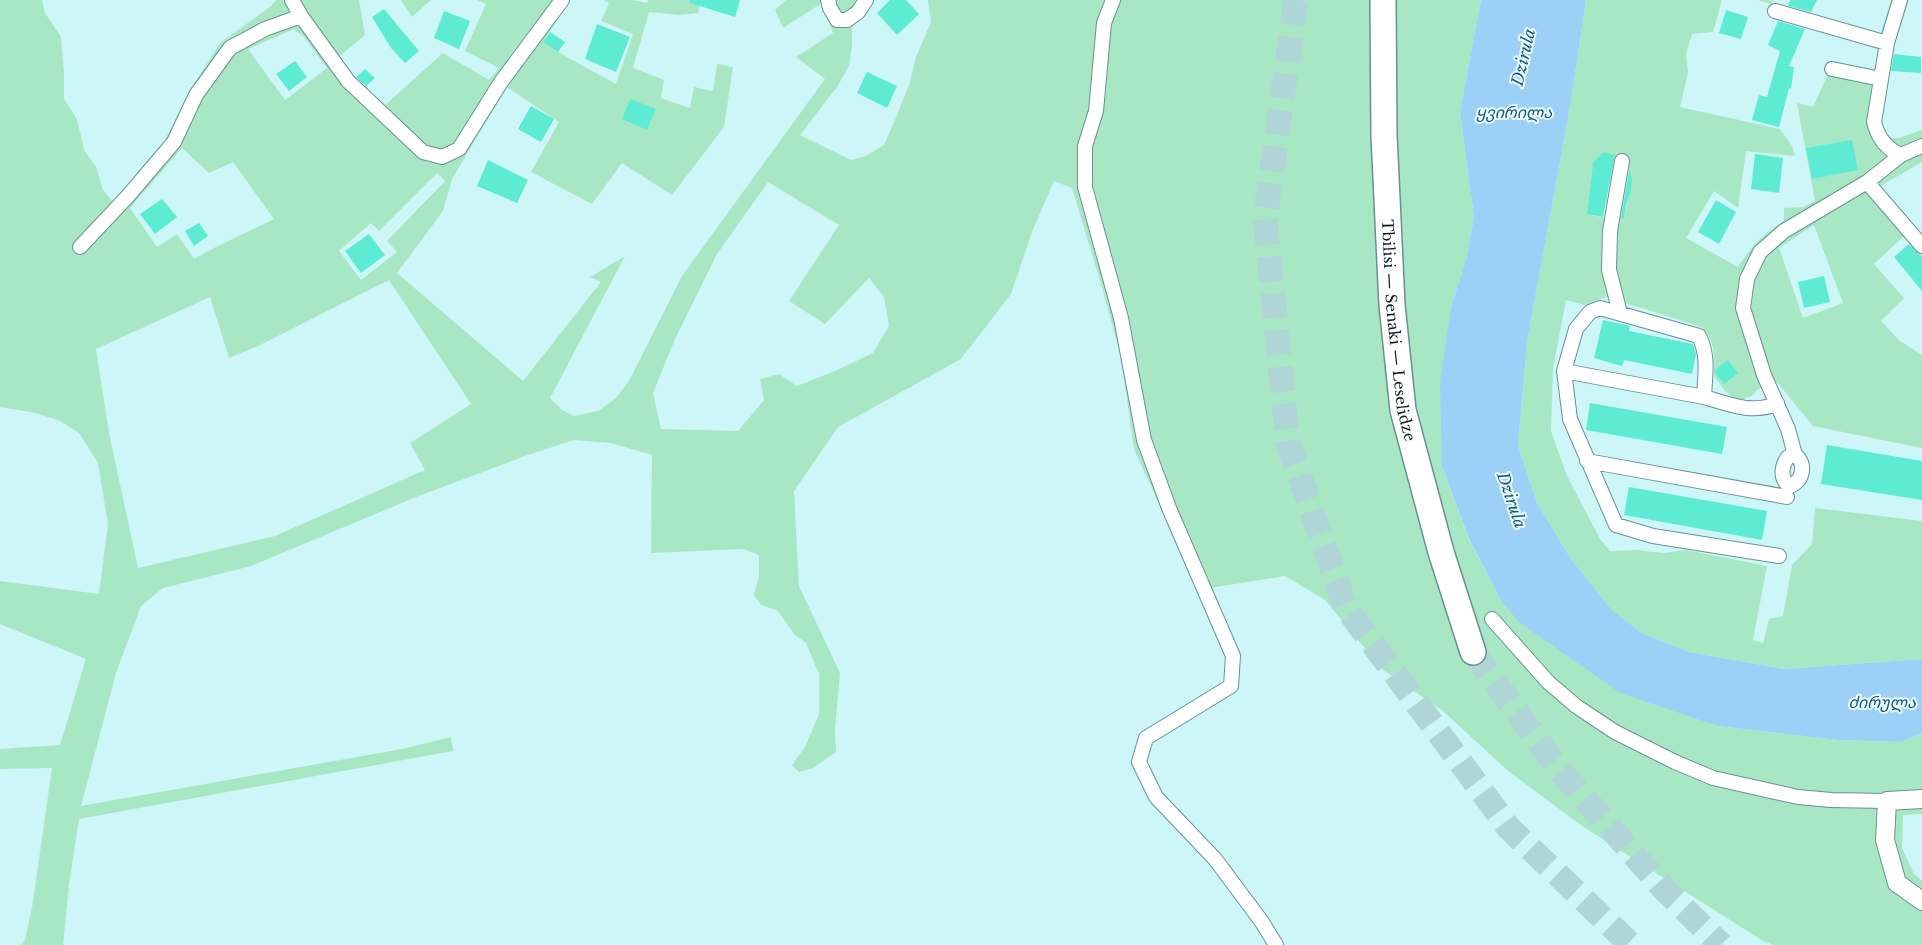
<svg xmlns="http://www.w3.org/2000/svg" width="1922" height="945" viewBox="0 0 1922 945" font-family="'Libre Baskerville','Noto Sans Georgian',serif">
	<rect width="100%" height="100%" fill="#cdf6f8"/>
	<path fill="#a8e7c4" fill-rule="evenodd" d="M0 0H42L45 13 61 37 64 73V99L77 119 84 150 96 167 103 190 113 202 163 144 189 92 220 43 271 6 276 0H359L365 35 337 58 347 71 384 106 443 53 489 80 499 68 465 51 486 4 477 0H570L543 42 558 52 616 84 633 34 601 21 609 3 603 0H633L647 3 648 0H701L698 13 679 15 649 12 633 68 664 80 661 98 690 108 694 87 713 91 717 64 733 67 724 127 672 195 622 163 592 204 531 172 559 122 507 87 452 179 443 211 397 273 523 381 601 282 590 277 625 256 550 398 562 410 574 416 598 411 615 399 629 381 682 276 825 79 796 57 833 33 822 3 783 28 775 10 786 0H874L852 28V45L849 66 837 87 800 135 851 160 866 156 884 145 895 120 910 82 916 57 931 22 928 0H1481L1460 112 1474 217 1466 260 1451 307 1442 466 1469 540 1502 602 1718 726 1838 740 1901 742 1922 733V814L1903 815 1902 848 1914 874 1922 881V945H1774L1763 941 1585 828 1507 770 1443 711 1382 669 1325 600 1285 576 1198 590 1134 449 1121 357 1102 287 1072 188 1054 181 1032 232 1011 294 961 359 838 427 794 491 799 586 840 673 835 729 836 752 813 768 799 772 792 765 805 747 819 714V674L806 643 794 634 778 611 761 605 754 595 759 576V555L743 549 651 553 652 455 611 443 574 440 525 456 416 497 251 566 163 588 141 606 116 673 81 806 402 749 451 737 453 751 79 819 69 884 63 945H22L25 940 32 908 52 768 0 769V749L60 745 86 659 0 624V581L99 594 108 524 98 463 79 433 60 421 36 413 0 407ZM294 29 304 37 327 68 285 100 248 49ZM182 148 209 173 233 162 274 219 216 247 194 259 177 234 157 247 130 208ZM437 173 445 181 387 241 397 252 361 280 339 251 371 223 379 231ZM768 182 839 225 789 301 825 324 869 278 884 297 889 326 873 353 835 371 797 386 779 374 760 379 764 400 738 431 661 429 653 393 675 339 717 254ZM389 280 471 404 410 443 425 470 275 536 138 568 109 433 96 349 210 297 229 358 258 346Z
		M401 0H431L412 17Z
		M1586 0H1722L1713 32 1692 34 1686 54 1688 73 1680 107 1780 129 1792 146 1795 156 1746 151 1738 208 1714 191 1686 238 1738 267C1753 245 1761 235 1784 221V208L1803 207 1815 201 1797 103 1813 107 1828 74 1825 66 1832 63 1874 72 1879 45 1767 14 1771 4 1758 0H1773L1772 4 1880 35 1891 0H1909L1892 54 1881 123 1885 132 1892 138H1899L1922 130V162L1879 187 1922 236V254L1905 235 1874 264 1904 298 1881 321 1900 341 1922 355V448L1813 426 1777 382 1758 389 1752 396 1738 401 1726 392 1714 376C1714 356 1716 343 1702 327L1606 297 1585 305 1566 300 1553 369 1551 431 1567 476 1600 539 1610 551 1635 550 1664 553 1686 550 1767 566 1753 640 1763 643 1769 619 1783 616 1792 565 1812 544 1815 508 1922 521V659L1784 669 1689 652 1642 633 1612 610 1571 559 1537 503 1518 446 1527 342 1571 101ZM1603 152 1617 157 1605 218 1587 214 1593 164ZM1628 168C1635 186 1627 200 1624 218H1621ZM1814 225 1843 303 1803 318 1779 248Z"/>
	<path fill="#9dd0f6" d="M1481 0H1586L1571 101 1527 342 1518 446 1537 503 1571 559 1612 610 1642 633 1689 652 1784 669 1922 659V733L1901 742 1838 740 1718 726 1620 693 1519 622 1502 602 1469 539 1442 466 1440 382 1451 307 1466 260 1474 217 1460 112Z"/>
	<path fill="#5debd3" d="M690 0H740L735 17 690 3Z
		M890 0H906L919 14 897 35 877 13Z
		M1790 0H1817L1811 12 1788 6Z
		M384 9 419 51 405 63 391 48 372 17Z
		M1726 10 1748 17 1741 39 1719 33Z
		M444 11 470 21 459 49 434 38Z
		M1778 21 1805 29 1789 66 1794 67 1791 89 1789 88 1779 127 1752 120 1759 95 1767 97 1780 51 1768 45Z
		M597 24 630 37 616 72 585 59Z
		M550 32 565 42 558 52 543 42Z
		M1894 54 1921 57V73L1891 71Z
		M295 61 307 77 289 91 276 74Z
		M365 69 375 78 366 86 356 77Z
		M867 72 897 86 887 108 857 93Z
		M630 99 656 109 647 130 622 119Z
		M531 106 554 119 541 142 518 129Z
		M1852 140 1858 170 1812 179 1806 148Z
		M1603 152 1615 155 1603 217 1587 214 1593 163Z
		M1755 154 1783 158 1779 193 1751 189Z
		M488 160 528 180 517 203 477 186Z
		M1629 170 1632 178 1630 195 1626 205 1624 218H1621Z
		M162 199 177 217 155 234 140 214Z
		M1716 200 1736 212 1719 244 1698 232Z
		M199 223 208 236 194 246 185 231Z
		M369 234 385 255 361 273 345 251Z
		M1909 244 1922 256V291L1894 257Z
		M1824 276 1830 302 1804 308 1798 282Z
		M1603 320 1630 326 1629 331 1693 344 1696 354 1692 374 1624 360 1622 366 1594 358Z
		M1728 360 1738 373 1724 384 1714 371Z
		M1590 403 1727 427 1722 454 1586 430Z
		M1827 445 1922 461V500L1821 484Z
		M1629 487 1767 511 1762 540 1624 515Z"/>
	<g fill="none" stroke-linecap="round" stroke-linejoin="round">
		<path stroke="#b0d5d7" stroke-width="25" stroke-dasharray="25 12" stroke-linecap="butt" d="M1296 0 1265 218 1288 443 1345 606 1509 828 1631 945
			M1473 652 1557 767 1664 889 1721 945"/>
		<g stroke="#6a9092" stroke-width="16">
			<path id="minor" d="M292 0 301 16 348 81 423 152 442 157 459 149 501 82 562 0
				M828 0 830 8 837 20H847L858 12 866 0
				M1113 0 1104 23 1096 111 1085 146V187L1121 318 1144 440 1169 508 1233 656 1231 686 1146 738 1139 762 1156 797 1215 859 1262 922 1276 945
				M1900 0 1887 43 1874 122C1878 138 1886 149 1901 155
				M1775 11 1887 43
				M1832 69 1881 79
				M1867 182 1922 246
				M80 247 128 196 174 142 196 95 230 48 265 29 301 16
				M1620 313 1609 270 1610 231 1622 161
				M1564 371 1704 397
				M1777 403C1754 415 1728 404 1704 397 1705 375 1709 356 1699 336L1600 308 1590 312 1576 329 1564 371 1570 419 1616 525 1653 536 1779 556
				M1795 455 1788 429 1764 375 1743 308 1747 279 1760 252 1784 231 1867 182 1901 155 1922 146
				M1795 455C1807 463 1803 483 1789 486 1780 478 1781 467 1788 457Z
				M1587 461 1787 497
				M1492 619 1548 682 1576 706 1615 732 1675 762 1713 778 1798 797 1831 800 1887 801"/>
		</g>
		<g stroke="#6a9092" stroke-width="20">
			<path id="tertiary" d="M1922 799 1887 801 1885 840 1897 883 1922 901"/>
		</g>
		<g stroke="#6a9092" stroke-width="28">
			<g id="motorway">
				<path id="s1" d="M1383 0 1384 135 1392 305 1403 410 1441 552 1473 652"/>
			</g>
		</g>
		<use href="#minor" stroke="#fff" stroke-width="14"/>
		<use href="#tertiary" stroke="#fff" stroke-width="18"/>
		<use href="#motorway" stroke="#fff" stroke-width="25"/>
	</g>
	<g text-anchor="middle" dominant-baseline="central" stroke-width="4" stroke-linejoin="round" paint-order="stroke">
		<g font-size="15" fill="#0d1d1e" stroke="#eefeff">
			<text stroke="none"><textPath href="#s1" startOffset="331">Tbilisi — Senaki — Leselidze</textPath></text>
		</g>
		<g font-size="16" font-style="italic" fill="#0f567f" stroke="#eefeff">
			<text transform="translate(1523 57) rotate(-77)">Dzirula</text>
			<text x="1514" y="112">ყვირილა</text>
			<text transform="translate(1512 500) rotate(71)">Dzirula</text>
			<text x="1882" y="702">ძირულა</text>
		</g>
	</g>
</svg>
